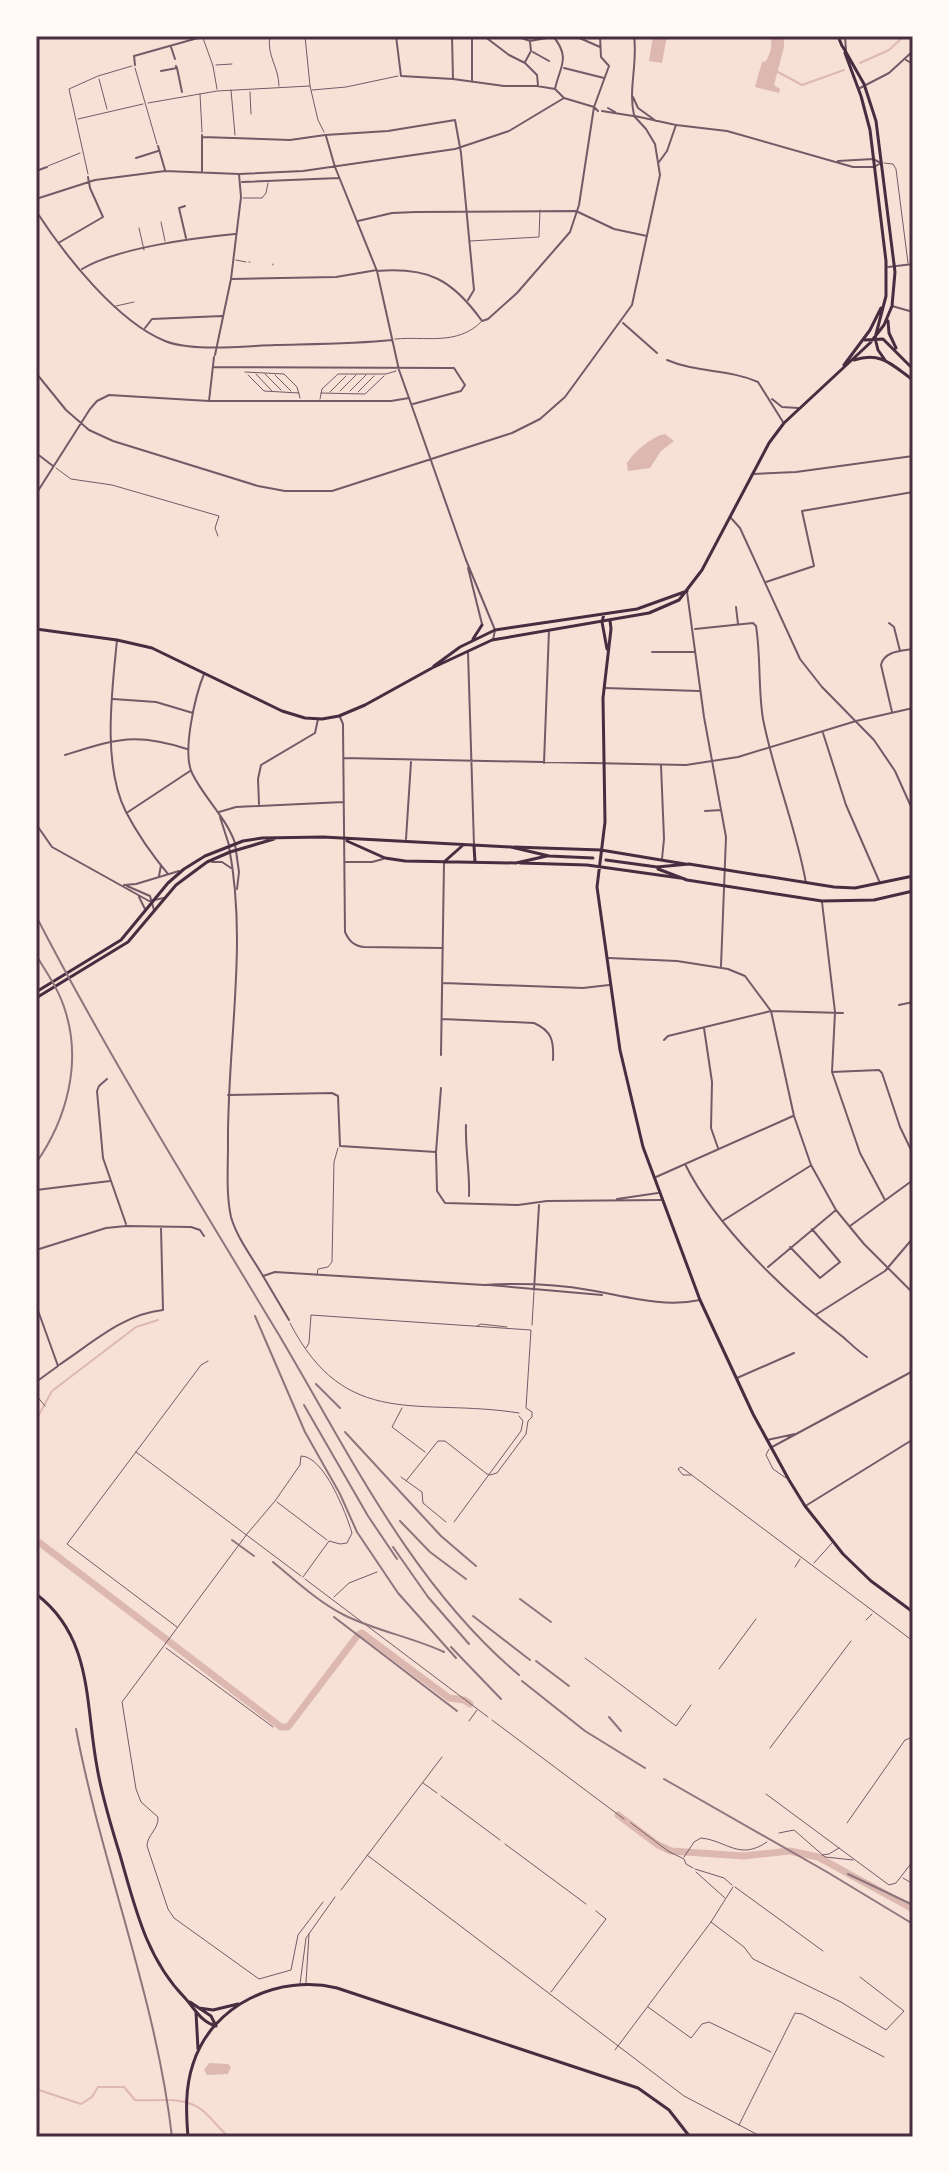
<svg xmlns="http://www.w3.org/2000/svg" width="949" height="2173" viewBox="0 0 949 2173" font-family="Helvetica,sans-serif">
	<rect width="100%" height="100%" fill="#f7e1d7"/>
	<path fill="#dcb8b0" d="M653 36H667L662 63 649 61Z
		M769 36H784V47L774 85 780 89 779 93 755 87 762 62 766 61C770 54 774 43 769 36Z
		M665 434 674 441 661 451 650 468 628 471 627 463C635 451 651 437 665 434Z
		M209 2063 228 2064 231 2067 228 2074 207 2075 204 2070Z"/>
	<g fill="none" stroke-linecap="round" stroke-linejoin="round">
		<path stroke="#dcb8b0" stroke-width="2" d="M860 63 889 50 904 36
			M776 71 802 85 844 70
			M36 1420 52 1391 136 1327 158 1320
			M36 1540 38 1542
			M48 1550 166 1641
			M692 1853 743 1856 772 1853
			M36 2089 81 2104 92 2097 98 2087H124L135 2100C157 2102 183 2095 202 2110 212 2118 219 2129 229 2137"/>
		<path stroke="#dcb8b0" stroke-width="7" d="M36 1540 281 1727H288L358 1635 362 1633 449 1698 464 1700 470 1704
			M618 1815 658 1845 671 1851 743 1856 790 1851 818 1857 913 1909"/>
		<path stroke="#755966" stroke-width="1" d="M884 163 893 164 896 169 908 263
			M470 241 539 237 540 210
			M236 260 246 262
			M116 306 134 302
			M245 372 284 374 297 387 300 398
			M256 374 272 391
			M265 374 281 390
			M248 375 264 391 299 393
			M275 375 291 391
			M340 391 356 375
			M350 391 366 375
			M330 392 346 376
			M358 392 374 376
			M321 393 365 394 384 376
			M320 399 322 389 338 374H386L396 371
			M56 468 71 479 112 485 219 516 215 528 218 536
			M317 1275 318 1269 328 1267 332 1262 334 1162 338 1148
			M290 1323C346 1432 420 1397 519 1413
			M532 1325 534 1292
			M477 1326 481 1324 507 1327
			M306 1348 309 1343 311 1315 531 1330 526 1408 532 1412V1417L528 1421 526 1434 497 1473 490 1475 487 1474 445 1441H438L406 1481
			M36 1395 45 1406
			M402 1408 392 1427 425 1452
			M769 1449 766 1455 773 1469 786 1478
			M136 1452 301 1576
			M691 1475H683L678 1469 681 1467 913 1641
			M401 1477 422 1492 423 1503 446 1522
			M277 1502 327 1540
			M454 1522 521 1431 523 1421 519 1416
			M814 1563 832 1543
			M795 1567 800 1559
			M303 1577 329 1541 340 1544 347 1543 352 1533C346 1513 324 1456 301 1456L300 1465 275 1501 247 1534 122 1702 136 1789 141 1802 158 1817C159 1829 147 1835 147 1846L168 1909 174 1918 259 1979 291 1970 298 1935 323 1902
			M305 1579 488 1717
			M334 1597 349 1583 377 1572
			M866 1620 872 1614
			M177 1627 67 1544 201 1365 208 1361
			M166 1648 273 1727
			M585 1658 676 1726 691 1705
			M719 1669 756 1619
			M492 1720 624 1819
			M469 1721 477 1710
			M770 1748 851 1641
			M423 1783 437 1793
			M766 1794 889 1885 896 1883 913 1861
			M441 1796 500 1840
			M631 1823 668 1851 684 1859 686 1864 693 1868
			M847 1823 905 1740 913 1737
			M779 1833 794 1830 825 1857 853 1860
			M505 1844 586 1904
			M367 1855 684 2096 762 2137
			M822 1855 829 1854 839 1848
			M684 1857 694 1842 701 1838C728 1841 739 1861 767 1842
			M695 1869 724 1878 732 1885
			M696 1872 725 1898
			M903 1878 913 1884
			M735 1887 823 1951
			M341 1890 442 1757
			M711 1922 744 1947 753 1959 841 2002 886 2030 904 2011 860 1977
			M306 1983 309 1934
			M300 1984 306 1938 335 1897
			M551 1992 606 1919 596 1911
			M648 2007 691 2038 702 2024 709 2022 771 2052
			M615 2050 711 1922 733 1887
			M739 2125 795 2013 802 2014 884 2057
			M909 2137 913 2130"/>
		<path stroke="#755966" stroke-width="1" d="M270 36C266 55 279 67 279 86
			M305 36 310 86 318 120 324 132
			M203 38 213 66 217 89
			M216 65 232 64
			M135 68 157 144
			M99 79 107 109
			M231 90 235 135
			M312 90 346 87 398 76
			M250 92 251 114
			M200 94 202 132
			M148 103 217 91 310 86
			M78 119 143 104
			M48 166 80 153
			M88 174 69 89 98 76 132 66
			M243 198H262L266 193 268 183
			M161 222 165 241
			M139 228 144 250
			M249 262H250
			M273 265V264
			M395 339C425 336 457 346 481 322"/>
		<path stroke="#755966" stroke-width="2" d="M396 36 401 76 453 79 504 86H537L555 89 564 98 594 107 598 111
			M452 36 453 79
			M484 36 509 55 525 63 537 75 538 85
			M516 36 530 41 552 37
			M553 36C571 58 560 66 555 89
			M575 36 600 47
			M845 36 846 51
			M171 47 175 59
			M533 52 549 61
			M906 60 913 64
			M525 62 531 51 530 42
			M135 65 134 56 205 36
			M177 68 182 92
			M564 68 604 78
			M161 71 177 68 176 66
			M472 81V36
			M860 88 889 73 913 51
			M608 108 615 112
			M602 111 633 116
			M326 136 335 167 377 271 399 370 409 398
			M202 137 290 140 325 135 388 131 455 120 461 153 474 290 468 300
			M158 146 165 170
			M136 158 158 151
			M659 162 667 151 676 125
			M36 171 47 167
			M202 172V135
			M242 182 339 178
			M36 199 95 180 165 171 239 174 303 171 455 149 509 131 564 98
			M185 206 179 208 186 238
			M36 211C64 254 116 321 165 341 192 352 245 346 275 345 314 344 354 344 392 340
			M358 221 392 213 416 212 576 211 614 229 647 236
			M60 242 103 217 90 188 88 177
			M82 269C117 248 193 238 235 234
			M377 271C428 267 452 279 482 321L488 319 517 293 570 232 579 205 594 107 609 66 601 57 600 36
			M232 279 336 277 377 270
			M892 306 913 312
			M145 328 152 319 222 316
			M215 355 231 279 241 197 239 174
			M213 367 450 368H454L465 385 461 391 413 404
			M209 401 214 357
			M36 453 53 466
			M753 474 796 472 913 456
			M766 582 814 566 802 511 913 492
			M687 592 704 717 726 837 721 966
			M736 607 738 624
			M889 623 894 627 900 651
			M695 629 753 623 756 626C761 657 758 689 763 719 774 775 796 827 806 883
			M117 640C112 691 102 765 126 812 137 833 153 856 168 874
			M468 652 474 845
			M652 652H694
			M204 674C195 696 182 752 192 773 204 798 226 817 235 843
			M605 688 699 691
			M113 699 156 702 193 713
			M892 712 881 665C884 651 901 651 913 649
			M340 717 343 724 345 932C349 941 354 946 364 947L443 948
			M823 733 846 805 880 883
			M65 755C116 739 135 732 187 749
			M344 758 686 765 738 757 856 721 913 708
			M544 763 549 630
			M661 765 664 839 662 859
			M259 804 258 779 261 765 315 733 318 719
			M705 811 721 810
			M128 812 190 771
			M219 812 236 807 343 802
			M220 817 229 845
			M406 839 411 762
			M346 862H372L383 859
			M159 876 161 865
			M822 902 835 1012 832 1072 860 1153 885 1200
			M609 958 677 961 728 969 745 976 771 1011 794 1116 811 1165 836 1210 864 1244 913 1293
			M443 983 583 988 609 985
			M899 1005 913 1002
			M442 1019 534 1023C552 1031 554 1041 553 1060
			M704 1028 712 1082 711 1128 718 1148
			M664 1040 668 1036 771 1011 843 1013
			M441 1055 444 863
			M832 1072 879 1070 882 1073 900 1127 913 1154
			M107 1079 99 1086 97 1091 103 1158 126 1224
			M441 1088 436 1152 437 1191 445 1203 518 1205 547 1201 661 1200
			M228 1095 332 1093 338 1096 340 1146 436 1152
			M466 1125C465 1149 470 1171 469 1196
			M685 1164C716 1227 788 1295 843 1337 851 1344 859 1352 867 1357
			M656 1177 793 1116
			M36 1190 110 1181
			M617 1199 658 1193
			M724 1220 810 1166
			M850 1226 913 1180
			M790 1247 820 1278 840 1262 812 1229
			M36 1250 106 1228 126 1226 191 1227 200 1230 204 1236
			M768 1267 836 1210
			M263 1276 289 1320
			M534 1290 539 1205
			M817 1314 885 1271 913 1238
			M59 1365C91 1344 123 1314 163 1310L161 1227
			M737 1378 794 1353
			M807 1505 912 1440"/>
		<path stroke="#755966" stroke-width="2" d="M634 36C638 62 628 89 634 115
			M633 97 638 108 656 121
			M635 116 676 125 727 131 853 167H874L881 163
			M838 161 873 159 881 163
			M888 267 913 264
			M623 323 657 353
			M667 360C697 373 729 369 758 382L783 422
			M36 373 66 410 89 430 113 441 258 486 285 491H332L512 433 540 419 565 397 632 305 660 175 655 144 646 129 634 116
			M772 399 782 407 798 408
			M36 494 90 409 97 401 109 395 209 401H391L409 398 466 560 495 630 493 640
			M731 518 740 528 800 659 822 687 874 740 895 771 913 811
			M468 568 482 624
			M36 824 52 847 149 901 164 898
			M235 844 239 872 237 889
			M229 847C248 945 227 1045 228 1144 228 1168 226 1194 231 1217 237 1238 252 1257 263 1276L275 1272 484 1285C519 1283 555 1284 589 1290 625 1296 663 1308 700 1300
			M212 862H222L231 868
			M124 885 136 884 179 871
			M127 886 150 896 154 910
			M139 897 145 909
			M489 1285 602 1295
			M36 1305 58 1366 36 1382
			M767 1440 795 1434
			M772 1447 913 1371"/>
		<path stroke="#4a2c40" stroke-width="3" d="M838 36 842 46
			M845 53 861 96 870 130 886 261V296L875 338 878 350 885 360
			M888 321 889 333 896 348
			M865 340 883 339 913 369
			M854 360C881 351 892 365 913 380
			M844 365 870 330 881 308
			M604 614 602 622 607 649
			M610 620 611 629 603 698 605 822 597 887 620 1050 643 1147 700 1300 753 1414 789 1480 805 1506 843 1554 871 1581 913 1612
			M36 629 117 640 152 648 282 711 305 718 322 719 339 716 365 705 432 668 492 640 649 613 679 600 702 570 769 443 784 423 870 343 884 325 892 306 895 272 876 121 864 84 843 47
			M473 639 482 625
			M434 666 460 647 495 630 637 609 687 591
			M514 847 601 850 685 864
			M520 863 587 865 680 878
			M36 1594C93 1637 85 1703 97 1767 102 1797 111 1826 120 1855 135 1907 146 1958 185 1998 195 2009 201 2022 216 2026
			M190 2002 211 2016 216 2026
			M199 2008 213 2010 238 2004
			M196 2012 198 2049
			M188 2137C186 2112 185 2088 193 2064 212 2004 279 1974 337 1988L638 2088 669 2110 690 2137"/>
		<path stroke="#4a2c40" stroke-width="3" d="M347 841 385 858 405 861 516 863 547 856
			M474 846 475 862
			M606 860 657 867 689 864 834 887 855 888 913 876
			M444 862 462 846
			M658 869 687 880 822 901 874 900 913 891
			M36 992 121 940 168 883 184 869 205 856 243 841 262 838 323 837 511 847 549 856 593 858
			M36 998 128 942 176 885 207 862 230 852 274 839"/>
		<path stroke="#8f747c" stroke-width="2" d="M36 916C110 1059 196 1197 279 1335 349 1453 412 1585 519 1675
			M36 955C47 973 59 990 65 1010 82 1062 67 1119 36 1163
			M255 1316 305 1432 340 1494 357 1532 398 1593 456 1658
			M316 1384 340 1408
			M304 1405 368 1516 397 1559
			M345 1432 441 1536 476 1566
			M400 1521 430 1552 466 1579
			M232 1540 254 1556
			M393 1547 428 1597 469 1644
			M273 1562C295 1580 318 1602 344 1615 376 1631 412 1637 444 1652
			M520 1599 551 1622
			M473 1616 530 1660
			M334 1617 457 1711
			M451 1647 501 1699
			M536 1661 569 1686
			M522 1681 585 1731 645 1768
			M609 1717 621 1731
			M76 1729C102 1866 156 1997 172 2137
			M664 1779 827 1872 913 1924
			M848 1874 913 1905"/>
	</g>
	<rect width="949" height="2173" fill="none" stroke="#fffaf5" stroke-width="76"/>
	<rect x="38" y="38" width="873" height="2097" fill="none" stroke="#4a2c40" stroke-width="3"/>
</svg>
